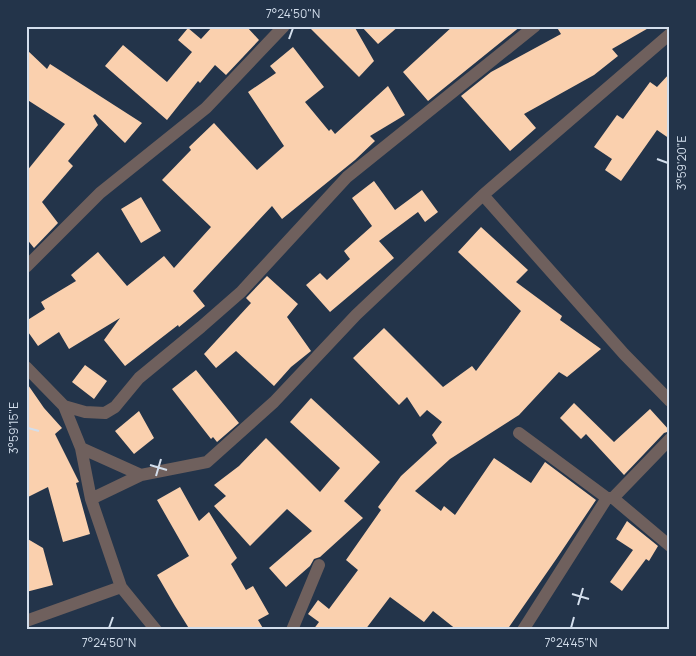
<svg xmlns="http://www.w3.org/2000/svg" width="696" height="656" viewBox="0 0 696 656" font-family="Manrope,sans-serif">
	<rect width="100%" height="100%" fill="#23344a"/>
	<path fill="#fad0ae" d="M213 26H246L259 40 226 75 215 65 200 83 198 81 167 120 105 66 123 45 167 82 192 52 178 40 188 28 201 39Z
		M308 26H354L374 61 359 77Z
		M361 26H399L378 44Z
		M453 26H521L428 101 403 72Z
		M556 26H652L612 49 618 56 594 75 524 114 536 128 510 151 461 96 491 72 561 34Z
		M293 47 324 87 305 102 329 131 331 129 335 134 388 86 405 115 370 136 375 141 355 160 282 219 272 206 193 291 205 306 179 327 178 325 125 366 104 340 120 318 69 349 59 332 38 346 26 329V321L45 309 41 302 76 281 71 275 98 252 127 286 164 256 174 268 211 227 162 180 191 150 189 147 214 123 257 170 284 146 248 92 276 73 270 66Z
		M26 49 47 69 50 64 142 123 125 143 95 114 93 116 98 125 68 161 73 166 42 202 58 223 34 248 26 238V172L65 124 26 99Z
		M670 73V139L657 130 621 181 605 170 612 159 594 147 617 115 623 119 650 82 657 87Z
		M374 181 395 210 422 190 438 212 425 222 418 212 379 241 394 258 330 312 306 285 320 273 327 280 350 259 344 251 372 226 352 198Z
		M141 197 161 231 141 243 121 209Z
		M481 227 528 270 516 282 562 316 560 320 601 349 567 377 559 372 519 415 450 459 415 491 441 511 444 506 455 515 494 458 531 483 545 462 596 500 557 558 507 630H457L433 611 424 622 390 597 365 630H313L319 622 308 614 318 600 329 609 358 570 346 560 381 510 378 507 401 476 437 443 432 435 442 422 427 410 420 417 407 397 399 405 353 358 384 328 443 387 472 366 476 371 521 311 458 252Z
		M267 276 298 304 287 317 311 351 291 367 274 386 236 351 216 368 204 354 251 303 246 298Z
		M85 365 107 381 94 399 72 382Z
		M196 370 239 423 217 442 213 437 211 439 172 389Z
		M26 382 44 408 62 428 55 434 79 482 76 483 90 534 63 542 48 487 26 498Z
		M311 398 380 462 344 501 363 518 320 557 314 559 310 566 286 587 269 568 312 531 287 509 250 546 214 506 226 496 214 485 239 466 266 438 320 492 340 468 290 422Z
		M574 403 614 442 650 409 670 431 664 433 624 475 586 434 581 439 560 418Z
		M139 411 154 438 134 454 115 431Z
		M180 487 199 521 209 512 237 558 231 564 246 590 253 586 269 614 258 620 264 630H190L175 606 157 575 189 556 157 500Z
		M627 521 658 546 649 561 646 559 622 591 610 582 633 550 616 539Z
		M26 538 43 548 53 585 26 592Z"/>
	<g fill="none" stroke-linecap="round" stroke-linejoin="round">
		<path stroke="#6f605d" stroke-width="12" d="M483 195 624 354 670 401
			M26 267 100 193 206 108 284 26
			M26 367 64 406 81 448 91 499 121 587 156 630
			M64 406 85 412 105 413 115 407 139 378 201 327 241 292 347 177 535 26
			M519 433 607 498H613L670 546
			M81 448 141 475
			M613 498 670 439
			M91 499 141 475 207 462 274 402 356 315 483 195 670 34
			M26 621 121 587
			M292 630 319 565
			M523 630 607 498"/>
	</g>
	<path fill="none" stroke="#d3deec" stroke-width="2" d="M289 39 293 28M657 159 668 163M28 428 39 431M150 465 167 470M156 476 161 459M572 594 589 599M578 605 583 588M109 628 113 617M571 628 574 617"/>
	<rect width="696" height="656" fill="none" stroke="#23344a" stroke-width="55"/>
	<rect x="28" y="28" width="640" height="600" fill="none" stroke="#d3deec" stroke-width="2"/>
	<g font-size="12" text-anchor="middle" fill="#d3deec">
		<text x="293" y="18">7°24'50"N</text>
		<text transform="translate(682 163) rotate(-90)" y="4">3°59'20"E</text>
		<text transform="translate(14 428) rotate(-90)" y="4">3°59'15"E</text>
		<text x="109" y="647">7°24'50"N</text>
		<text x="571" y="647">7°24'45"N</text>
	</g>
</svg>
